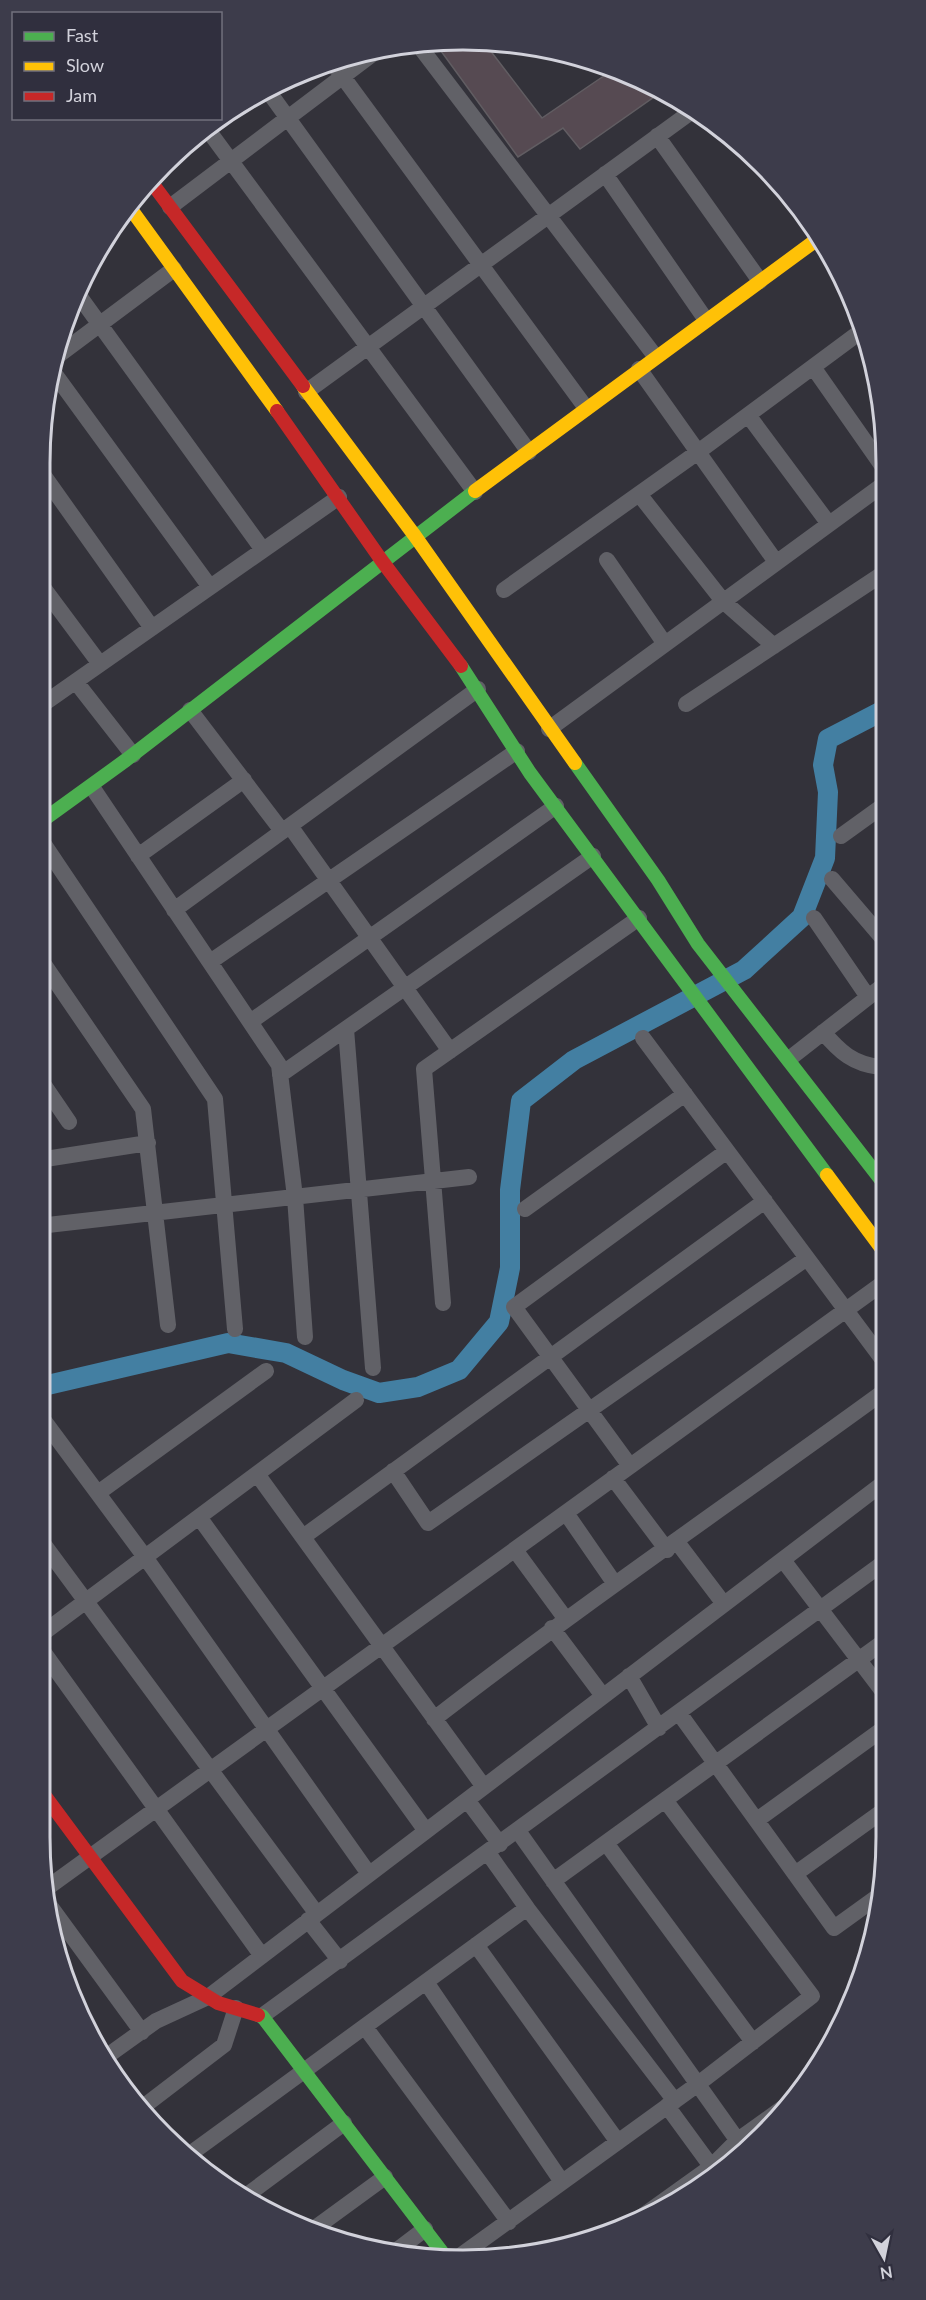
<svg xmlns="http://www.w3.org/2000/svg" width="926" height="2300" viewBox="0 0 926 2300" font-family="Lato,sans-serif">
	<rect width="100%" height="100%" fill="#33323a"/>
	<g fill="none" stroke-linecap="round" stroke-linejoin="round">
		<path stroke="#437fa2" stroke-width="20" d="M39 1387 228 1343 286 1353 343 1380 379 1393 418 1387 459 1370 499 1322 510 1268V1190L521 1101 574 1060 744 970 802 917 825 858 828 792 823 765 828 739 884 710"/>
	</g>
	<path fill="#564a52" stroke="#615d62" stroke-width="1.5" d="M433 40 483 41 542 118 614 69 661 92 580 149 563 128 518 157Z"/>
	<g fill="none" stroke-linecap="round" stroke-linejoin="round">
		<path stroke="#616167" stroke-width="16" d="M417 43 655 356
			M332 62 586 408
			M266 88 529 452
			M205 126 475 492
			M657 136 760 281
			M605 174 706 320
			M779 181 792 198
			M170 207 379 49
			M77 293 263 550
			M56 357 174 269
			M813 367 883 467
			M639 369 776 562
			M54 373 210 587
			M306 392 695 109
			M748 415 829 524
			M39 469 152 628
			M639 494 723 601 774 646
			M607 560 665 644
			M39 582 100 664
			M504 590 698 452 860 332
			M76 682 133 755
			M686 704 884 573
			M39 707 339 497
			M190 710 282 831
			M549 729 884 484
			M92 787 279 1065 295 1197 305 1337
			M290 826 450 1051
			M841 836 884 805
			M39 837 215 1099 235 1329
			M138 856 244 780
			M832 879 885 941
			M174 910 478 689
			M814 918 868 997
			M39 957 143 1109 168 1325
			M210 962 517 751
			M250 1022 556 806
			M346 1029 373 1368
			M823 1032C840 1052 853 1064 880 1067L885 1064
			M643 1038 886 1364
			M789 1059 885 984
			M280 1075 593 856
			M39 1078 69 1122
			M39 1160 148 1143
			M525 1209 685 1094
			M39 1226 469 1177
			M443 1303 424 1069 639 918
			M39 1338 40 1340
			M39 1414 145 1557 369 1874
			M630 1466 514 1307 727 1151
			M393 1471 428 1523 807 1258
			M257 1474 484 1787
			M613 1478 667 1550
			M98 1493 266 1371
			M566 1513 615 1584
			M199 1517 426 1831
			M303 1537 765 1201
			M39 1538 317 1914
			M677 1542 724 1604
			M515 1550 565 1618
			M783 1560 887 1697
			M552 1628 603 1696
			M39 1636 356 1400
			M39 1646 262 1956
			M629 1676 659 1728
			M679 1713 834 1928 877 1897
			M434 1719C581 1605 735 1500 886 1390
			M467 1800 500 1844
			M757 1820 887 1726
			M518 1831 743 2148
			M606 1843 753 2042
			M795 1874 887 1808
			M553 1881 886 1640
			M47 1888 886 1281
			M50 1906 142 2032
			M527 1908 675 2101
			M308 1920 340 1961
			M476 1945 618 2142
			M426 1982 562 2182
			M262 2016 886 1561
			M365 2027 509 2222
			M103 2059 156 2021 208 1997 886 1481
			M667 2106 716 2173
			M139 2110 224 2045 236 2008
			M190 2154 527 1908 488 1853
			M243 2198 344 2123
			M623 2230 711 2167 738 2140 795 2099
			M311 2231 385 2177
			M392 2254 425 2229
			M460 2256 698 2084 812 1996 665 1800"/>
		<path stroke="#4caf50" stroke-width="14" d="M461 666 530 773 827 1175
			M575 763 658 880 698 944 885 1185
			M39 823 126 760 475 491
			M258 2015 262 2016 445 2256"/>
		<path stroke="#ffc107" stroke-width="14" d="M128 205 277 411
			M303 386 415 536 575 763
			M475 491 819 238
			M827 1175 885 1253"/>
		<path stroke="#c62828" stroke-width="14" d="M149 179 303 386
			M277 411 382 561 461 666
			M39 1788 182 1981 218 2003 258 2015"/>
	</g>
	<path d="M0 0H926V2300H0ZM463 50H463A413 413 0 0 1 876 463V1837A413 413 0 0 1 463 2250H463A413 413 0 0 1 50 1837V463A413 413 0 0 1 463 50Z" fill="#3d3c4b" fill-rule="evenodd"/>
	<path fill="none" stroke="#d2d2db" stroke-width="3" d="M463 50H463A413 413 0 0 1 876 463V1837A413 413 0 0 1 463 2250H463A413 413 0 0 1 50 1837V463A413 413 0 0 1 463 50Z"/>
	<rect x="12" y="12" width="210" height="108" fill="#302f3e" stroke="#71707d" stroke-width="1.5"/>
	<rect x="24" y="32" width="30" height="9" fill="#4caf50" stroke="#71707d" stroke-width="1.5"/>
	<text x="66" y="42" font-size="18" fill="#d2d2db">Fast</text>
	<rect x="24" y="62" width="30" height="9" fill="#ffc107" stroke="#71707d" stroke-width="1.5"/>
	<text x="66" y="72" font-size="18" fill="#d2d2db">Slow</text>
	<rect x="24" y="92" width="30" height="9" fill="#c62828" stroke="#71707d" stroke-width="1.5"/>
	<text x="66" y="102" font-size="18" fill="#d2d2db">Jam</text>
	<g transform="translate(884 2258) rotate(171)" stroke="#302f3e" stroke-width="4.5" paint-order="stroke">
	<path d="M0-4.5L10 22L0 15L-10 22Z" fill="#d2d2db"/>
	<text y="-9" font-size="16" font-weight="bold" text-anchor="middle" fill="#d2d2db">N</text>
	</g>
</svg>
